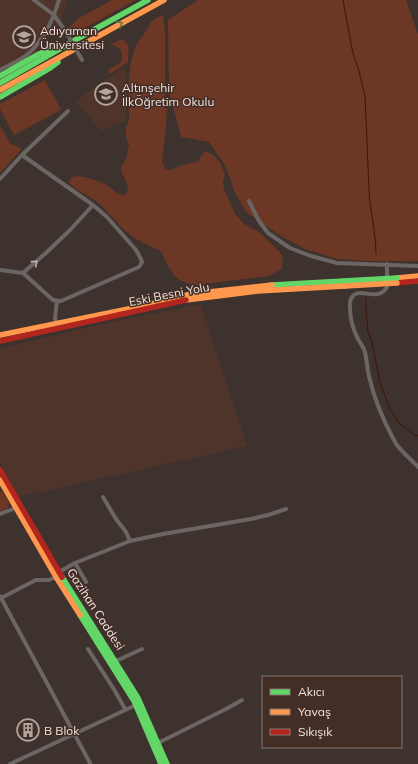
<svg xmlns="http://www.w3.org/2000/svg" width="418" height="764" viewBox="0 0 418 764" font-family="Mulish,sans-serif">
	<rect width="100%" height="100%" fill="#3d322d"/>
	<path fill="#4e342b" d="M0 0H68L61 21 35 53 0 71Z
		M124 67 126 75V121L101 131 76 102 96 86Z
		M201 304 247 446 19 497 0 463V349L21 343 111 322Z"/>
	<path fill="#6c3725" d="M112 0H136L72 35 69 32V27L79 18Z
		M198 0H406L418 34V261H366L337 259 305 249 281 236 246 212 235 193 225 165 209 142 181 137 169 91 168 20Z
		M163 15 165 31V99L167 107 166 127 162 161 165 169 171 170 182 165 197 162 205 151 213 155 220 162 225 175 223 182 224 189 235 214 245 225 259 232 280 252C283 258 283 262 282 269L269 276 196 285C193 284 190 284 187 283 172 279 167 263 161 251 147 245 134 239 123 229 114 220 107 210 97 202 87 194 76 191 68 182 69 181 72 178 73 177 80 174 98 181 105 184 113 189 114 193 124 196L128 191 127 183 122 173 121 167 126 159 129 145 126 137V128L129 120C129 95 126 67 137 44 139 40 142 37 144 34 151 23 150 20 163 15Z
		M122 39C131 44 128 53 128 62L110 74 108 70 121 62C124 53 120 45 109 45Z
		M45 80 61 110 14 135 0 109V104Z
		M0 126 11 144 22 149 0 173Z
		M2 491 9 503 8 508 0 511V492Z"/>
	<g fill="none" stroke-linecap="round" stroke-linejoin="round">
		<path stroke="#401406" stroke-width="1" d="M343 0 353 54 359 71 365 96 369 190C370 211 376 232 376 254
			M366 298V308L368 332 372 342 380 383 390 409 398 422 411 433 418 436"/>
		<path stroke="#6b6664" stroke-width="4" d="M34 0 54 15 66 32
			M0 70C9 65 20 61 28 54 44 40 53 20 59 0
			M22 155 93 205 107 217 136 250 141 259 142 262 139 267 61 301 53 300 23 273
			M0 179 22 155 68 111
			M249 201 259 221 268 233 290 248 311 256 337 263 418 266
			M387 264V287C378 303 359 286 352 297 349 301 350 305 350 309 350 320 353 329 358 339 360 342 362 346 364 349 367 358 367 368 369 376 374 399 384 422 395 442 399 450 412 460 418 467
			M0 270 23 273 47 252 70 230 93 205
			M56 323 55 318 57 301
			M103 497 116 519 126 532 130 541
			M0 514 16 508
			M75 563 86 582
			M59 572 75 563 130 541 163 534 251 519 268 515 286 509
			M0 596 90 763
			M1 598 36 580H49L56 577
			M88 649 115 691 125 709
			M116 661 142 649
			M158 743 226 709 242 700
			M10 764 136 705"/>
		<path stroke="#63d668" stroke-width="5.5" d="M0 76 39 54 51 49
			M0 83 77 39 148 0
			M0 97 50 68 58 62
			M272 285 344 281
			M62 577 138 698 167 764
			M80 615 134 701 161 764"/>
		<path stroke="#ff974d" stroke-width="5.5" d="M0 90 164 0
			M397 278 418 276
			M186 300 258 291 345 286
			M0 335 143 306 191 294 272 285
			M0 480 56 577 80 615"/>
		<path stroke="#b3261e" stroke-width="5.5" d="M397 283 418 281
			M0 341 186 300
			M0 470 62 577"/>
		<path stroke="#6b6664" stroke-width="4" d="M66 32 82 60"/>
		<path stroke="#63d668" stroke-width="5.5" d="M344 281 397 278"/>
		<path stroke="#ff974d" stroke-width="5.5" d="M345 286 397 283"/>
	</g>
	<defs><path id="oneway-chevron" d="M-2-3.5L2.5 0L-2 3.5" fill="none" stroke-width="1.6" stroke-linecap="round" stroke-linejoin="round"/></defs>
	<use stroke="#517a44" href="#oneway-chevron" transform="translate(120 24) rotate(-29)"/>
	<use stroke="#bbb0ad" href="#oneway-chevron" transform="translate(35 263) rotate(-41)"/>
	<defs>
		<g id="university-ring" transform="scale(1.15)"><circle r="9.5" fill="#432e27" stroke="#b2a49f" stroke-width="1.5"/><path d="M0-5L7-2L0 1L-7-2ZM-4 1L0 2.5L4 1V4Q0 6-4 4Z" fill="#b2a49f"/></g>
		<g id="school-ring" transform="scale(1.15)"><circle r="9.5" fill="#432e27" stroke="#b2a49f" stroke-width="1.5"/><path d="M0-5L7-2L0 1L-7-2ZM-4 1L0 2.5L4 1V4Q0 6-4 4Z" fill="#b2a49f"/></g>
		<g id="building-ring" transform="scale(1.15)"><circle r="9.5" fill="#432e27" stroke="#b2a49f" stroke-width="1.5"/><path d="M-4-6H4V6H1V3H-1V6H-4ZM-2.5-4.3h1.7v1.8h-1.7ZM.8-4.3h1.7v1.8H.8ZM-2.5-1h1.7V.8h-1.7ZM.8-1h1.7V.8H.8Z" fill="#b2a49f"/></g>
	</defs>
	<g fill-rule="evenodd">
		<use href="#university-ring" x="24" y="37"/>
		<use href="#school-ring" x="106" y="94"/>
		<use href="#building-ring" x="28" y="730"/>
	</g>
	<g text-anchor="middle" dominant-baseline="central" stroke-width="3" stroke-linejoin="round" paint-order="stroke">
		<g font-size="12" fill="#f1e2dd" stroke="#432e27" text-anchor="start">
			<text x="40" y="30">Adıyaman<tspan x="40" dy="14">Üniversitesi</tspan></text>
			<text x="122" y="87">Altınşehir<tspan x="122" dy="14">İlkÖğretim Okulu</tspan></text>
			<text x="44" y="730">B Blok</text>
		</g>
		<g font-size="12" fill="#f1e2dd" stroke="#432e27">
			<text transform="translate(169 294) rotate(-11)">Eski Besni Yolu</text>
			<text transform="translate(96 609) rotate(57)">Gazihan Caddesi</text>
		</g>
	</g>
	<rect x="262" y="676" width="140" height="72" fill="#432e27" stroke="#897670"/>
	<rect x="270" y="689" width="20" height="6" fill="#63d668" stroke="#897670"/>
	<text x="298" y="696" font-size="12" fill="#f1e2dd">Akıcı</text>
	<rect x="270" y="709" width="20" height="6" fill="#ff974d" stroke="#897670"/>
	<text x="298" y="716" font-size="12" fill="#f1e2dd">Yavaş</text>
	<rect x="270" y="729" width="20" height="6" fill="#b3261e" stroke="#897670"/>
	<text x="298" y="736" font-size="12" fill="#f1e2dd">Sıkışık</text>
</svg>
